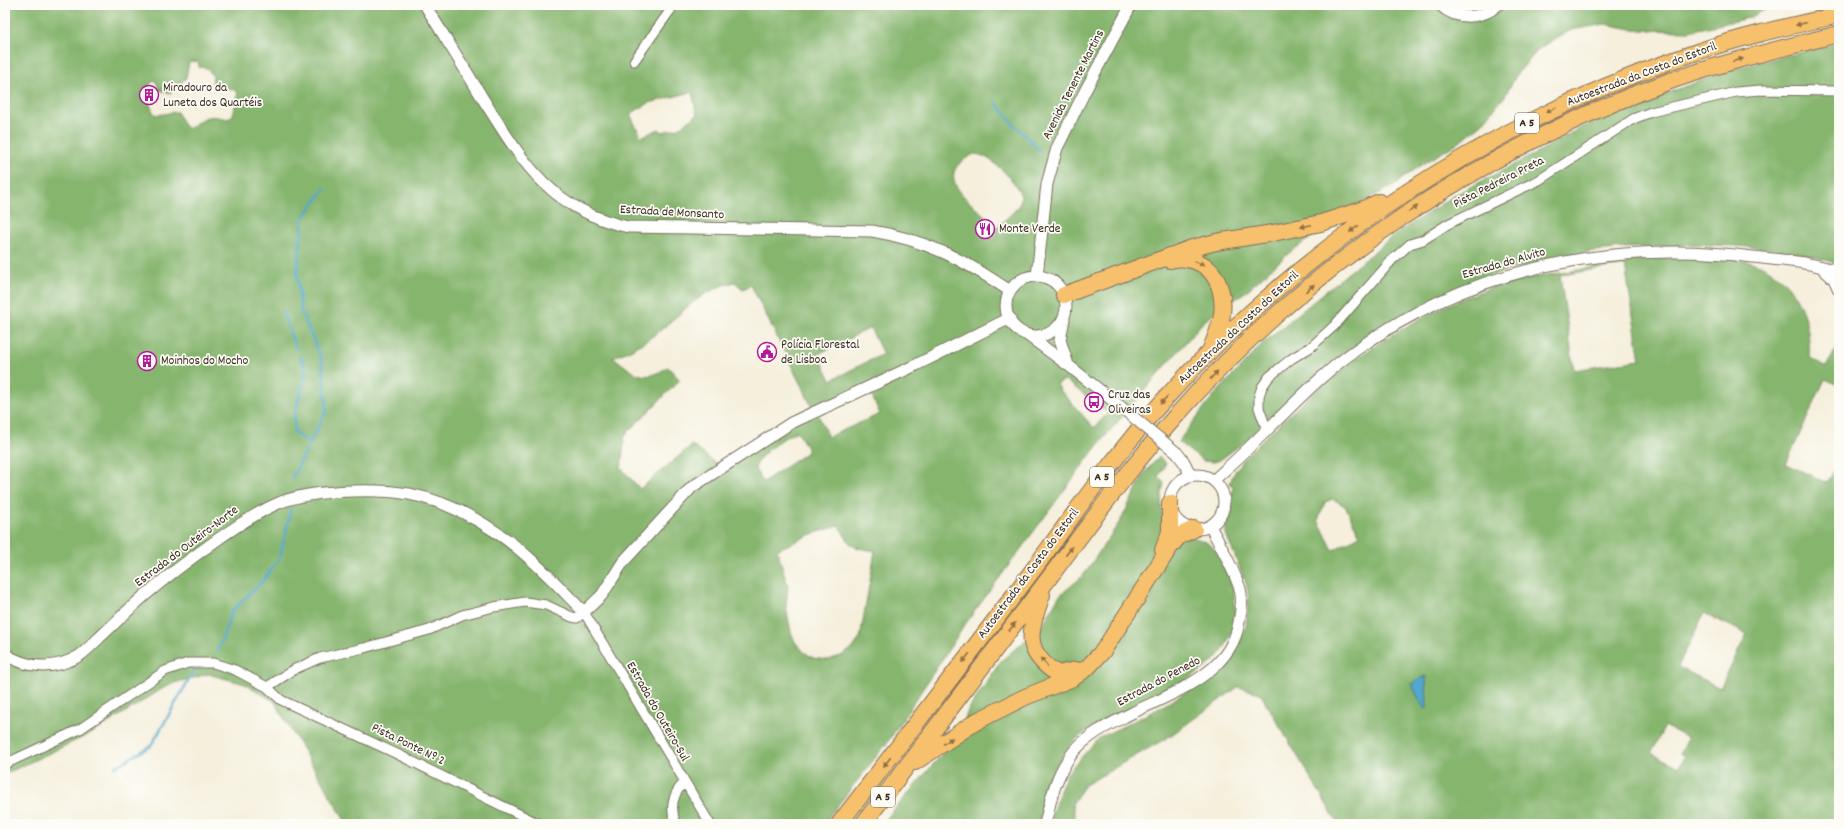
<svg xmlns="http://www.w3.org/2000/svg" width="1844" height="829" viewBox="0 0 1844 829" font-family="Dekko,sans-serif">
	<rect width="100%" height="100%" fill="#fdfcf7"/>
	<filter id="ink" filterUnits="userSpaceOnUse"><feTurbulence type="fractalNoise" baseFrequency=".025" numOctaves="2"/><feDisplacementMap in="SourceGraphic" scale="8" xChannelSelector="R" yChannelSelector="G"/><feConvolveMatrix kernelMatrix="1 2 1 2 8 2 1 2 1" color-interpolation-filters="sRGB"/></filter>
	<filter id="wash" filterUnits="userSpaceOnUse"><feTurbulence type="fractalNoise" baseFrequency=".012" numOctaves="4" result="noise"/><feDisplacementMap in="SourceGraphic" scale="16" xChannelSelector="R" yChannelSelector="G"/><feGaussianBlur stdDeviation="0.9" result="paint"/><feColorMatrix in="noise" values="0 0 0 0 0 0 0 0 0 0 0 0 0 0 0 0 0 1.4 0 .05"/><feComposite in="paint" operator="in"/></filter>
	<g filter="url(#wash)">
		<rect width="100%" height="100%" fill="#f5efdc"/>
		<path fill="#86b56e" stroke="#607046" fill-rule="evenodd" d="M5 5H1451C1460 10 1472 10 1481 5H1774L1749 18 1689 31 1637 30 1605 24 1571 30 1540 48 1517 74 1505 96 1481 125 1456 144 1421 165 1391 187 1360 203 1289 253 1244 293 1203 322 1097 446 966 623 887 743 823 824H347L274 701 245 684 208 674 170 684 92 733 5 774ZM198 61 199 67 207 68 213 76 212 84C220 89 229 86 238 92L233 115 228 119C218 117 208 114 199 121 194 124 193 127 188 129L184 125 177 112C169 112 162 116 154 114L148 100 146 90 152 82 156 81 159 90 170 93 186 78 189 62ZM692 92 697 115 679 128 662 132 659 129 641 137 630 114 649 103ZM974 154C977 154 980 155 983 156 994 160 1022 187 1021 199 1020 209 1004 220 997 227 977 206 925 177 974 154ZM735 282 743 289 751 285 812 407 794 415 719 466 692 445 640 489 621 468 625 435 680 380 668 367C642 384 635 373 613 357 624 353 634 349 644 342 676 322 696 290 735 282ZM870 328 883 354 831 380 818 354ZM1065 380 1108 413 1094 428 1060 390 1057 384ZM870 392 880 414 828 437 818 414ZM797 431 809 451 763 482 755 469C758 454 784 437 797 431ZM838 526C843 531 845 536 849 542 853 549 868 549 875 551L860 638 853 648 841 656 827 660 813 658 804 652 795 642 791 632 786 607 788 586 777 550 809 535Z
			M1839 43V264C1788 247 1740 246 1687 244L1677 246 1623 248 1587 252 1501 272 1469 283 1439 296 1405 314 1278 412 1251 437 1220 460 1213 462 1203 461 1178 442 1210 400 1263 343 1393 236 1455 195 1533 155 1576 130 1606 116 1732 69Z
			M1721 258C1733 260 1748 260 1760 265 1795 280 1812 321 1809 357L1826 367 1839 344V385L1825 379 1786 464 1828 483 1839 459V824H1338L1260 693 1238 687 1170 736 1085 785 1072 804 1076 824H1056L1051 815 1067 773 1099 738 1156 710 1221 671 1231 663 1246 626 1249 598 1246 583 1226 534V525L1233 488 1230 484C1237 458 1270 434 1288 416 1344 362 1407 320 1479 292 1507 281 1539 276 1568 272 1586 269 1605 263 1624 261 1656 258 1689 258 1721 258ZM1625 265 1640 360 1574 370 1560 275ZM1333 499 1345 506 1360 536 1333 550 1318 520 1325 502ZM1704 613 1747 634 1720 688 1678 667ZM1665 726 1688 738 1680 753 1685 756 1679 767 1651 753Z
			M1159 457 1166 463 1158 477 1164 483 1161 495 1163 531C1207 541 1215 536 1231 583 1239 605 1235 630 1223 650 1207 677 1124 710 1093 727 1056 749 1046 783 1039 824H882L943 753 959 737 968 710 1001 661 1042 626 1059 596 1083 576 1121 520 1145 472Z"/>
		<path fill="#51a7ce" stroke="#466876" d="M1426 676 1427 708 1424 709 1411 684Z"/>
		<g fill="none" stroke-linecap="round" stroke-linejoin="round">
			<path stroke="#51a7ce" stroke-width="2.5" d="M996 103 1016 127
				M1019 129 1039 150
				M282 311 296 348
				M300 356 304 364 306 374 295 413 294 432 310 444
				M292 478 327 410 322 361 301 311 297 275 303 218 325 188
				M218 651 232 611 262 582 280 557 291 509
				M115 767 151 746 195 669"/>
		</g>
	</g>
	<g filter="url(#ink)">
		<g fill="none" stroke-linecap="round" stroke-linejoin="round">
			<g stroke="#7c6f60" stroke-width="11">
				<path id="minor" d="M634 61 674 5
					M1267 430 1259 408V396L1262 387 1269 377 1291 359 1311 347 1335 325 1392 260 1410 244 1423 240 1448 224 1539 180 1633 119 1651 112 1736 92 1761 90 1839 91
					M267 687 295 669 320 658 364 648 429 630 462 615 494 607 525 602 546 605 572 617 577 618 584 612 710 824
					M5 764 80 729 165 671 188 663H213L235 670 267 687 281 700 395 753 539 824
					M676 824C670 809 672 794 684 783"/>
			</g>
			<g stroke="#7c6f60" stroke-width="13">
				<path id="tertiary" d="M425 5C444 36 464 67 483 99 522 161 550 210 628 227L872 231C927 240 964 260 1010 291
					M1440 5C1456 20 1481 20 1498 5
					M1824 270 1834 279 1839 290
					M1037 276 1047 184 1057 148 1084 93 1131 5
					M1006 306a30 30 0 1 1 60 0a30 30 0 1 1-60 0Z
					M1064 319 1060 340 1068 365
					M1026 334 1068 365 1121 407
					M1177 453 1184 462 1191 476
					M1170 502a27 27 0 1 1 54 0a27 27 0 1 1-54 0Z
					M1214 480C1232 464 1250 447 1267 430 1296 402 1323 373 1356 350 1472 267 1613 240 1753 257 1781 260 1812 262 1839 272
					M5 654C28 669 55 670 79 656 86 651 93 644 99 638 114 624 128 610 144 596 166 577 190 559 214 542 235 527 257 512 281 502 314 490 374 488 409 494 440 500 471 515 496 532 529 554 556 584 584 612L602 595 623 562 692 487 791 423 916 365 1010 318
					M1045 824C1051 797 1057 771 1075 750 1091 732 1113 723 1134 712 1175 692 1231 673 1239 622 1241 611 1243 600 1240 589 1233 567 1221 547 1210 526"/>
			</g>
			<g stroke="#7c6f60" stroke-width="18">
				<path id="motorway" d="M1170 260C1175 259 1181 258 1186 259 1214 262 1225 289 1222 314 1221 326 1215 338 1211 349
					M1064 295 1192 248 1216 242 1273 233 1321 223 1361 210 1379 202
					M1163 550 1170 532V503
					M1042 595C1030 630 1021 651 1058 674L1076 670
					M915 762 977 721 1025 697 1073 678 1088 667 1103 651 1170 547 1179 536 1194 529
					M839 824C904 739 969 655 1033 570 1075 513 1116 454 1163 401 1305 242 1489 123 1691 54 1739 37 1790 26 1839 15
					M863 824C923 745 983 665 1043 586 1086 529 1128 470 1175 417 1308 265 1480 150 1670 81 1725 62 1782 48 1839 34"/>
			</g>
			<use href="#minor" stroke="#fff" stroke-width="9"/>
			<use href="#tertiary" stroke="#fff" stroke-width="11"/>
			<use href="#motorway" stroke="#f7c06c" stroke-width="16"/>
			<g stroke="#7c6f60" stroke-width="13" stroke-linecap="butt">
				<path id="tertiary-bridge" d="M1121 407 1177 453"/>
			</g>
			<use href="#tertiary-bridge" stroke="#fff" stroke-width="11"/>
		</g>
		<defs><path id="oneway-solid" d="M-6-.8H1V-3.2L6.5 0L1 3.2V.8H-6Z"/></defs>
		<g fill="#906e41">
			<use href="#oneway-solid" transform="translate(1801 24) rotate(166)"/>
			<use href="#oneway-solid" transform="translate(1738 60) rotate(-15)"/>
			<use href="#oneway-solid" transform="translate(1551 110) rotate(153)"/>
			<use href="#oneway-solid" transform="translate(1413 209) rotate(-33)"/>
			<use href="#oneway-solid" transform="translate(1306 226) rotate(168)"/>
			<use href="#oneway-solid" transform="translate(1354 229) rotate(144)"/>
			<use href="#oneway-solid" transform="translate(1199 263) rotate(26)"/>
			<use href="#oneway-solid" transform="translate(1310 288) rotate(-40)"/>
			<use href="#oneway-solid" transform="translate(1214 375) rotate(-47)"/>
			<use href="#oneway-solid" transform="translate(1164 400) rotate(132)"/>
			<use href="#oneway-solid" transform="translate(1069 551) rotate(-53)"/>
			<use href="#oneway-solid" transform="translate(1012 627) rotate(-53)"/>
			<use href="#oneway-solid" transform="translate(966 658) rotate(127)"/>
			<use href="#oneway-solid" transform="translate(1044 662) rotate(-132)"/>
			<use href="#oneway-solid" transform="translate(948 741) rotate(-34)"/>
			<use href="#oneway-solid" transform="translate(887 762) rotate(127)"/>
		</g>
	</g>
	<defs>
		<g id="building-ring" transform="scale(1)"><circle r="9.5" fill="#fdfcf7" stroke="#b5179e" stroke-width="1.5"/><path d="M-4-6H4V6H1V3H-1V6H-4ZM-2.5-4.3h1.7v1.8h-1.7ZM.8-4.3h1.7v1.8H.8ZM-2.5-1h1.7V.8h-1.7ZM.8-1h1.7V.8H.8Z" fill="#b5179e"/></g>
		<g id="restaurant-ring" transform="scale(1)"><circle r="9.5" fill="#fdfcf7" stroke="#b5179e" stroke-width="1.5"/><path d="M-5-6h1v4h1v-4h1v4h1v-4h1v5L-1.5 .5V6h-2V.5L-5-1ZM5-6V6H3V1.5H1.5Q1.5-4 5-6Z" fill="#b5179e"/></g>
		<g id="civic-ring" transform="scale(1)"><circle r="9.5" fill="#fdfcf7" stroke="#b5179e" stroke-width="1.5"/><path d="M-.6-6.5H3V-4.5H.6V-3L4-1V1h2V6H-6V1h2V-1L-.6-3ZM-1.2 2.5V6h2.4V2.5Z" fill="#b5179e"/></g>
		<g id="bus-ring" transform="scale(1)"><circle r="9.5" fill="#fdfcf7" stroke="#b5179e" stroke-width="1.5"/><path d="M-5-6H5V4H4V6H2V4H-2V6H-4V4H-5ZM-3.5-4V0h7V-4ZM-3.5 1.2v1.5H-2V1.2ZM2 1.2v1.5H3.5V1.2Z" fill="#b5179e"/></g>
	</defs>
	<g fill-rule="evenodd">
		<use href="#building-ring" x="149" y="95"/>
		<use href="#restaurant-ring" x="985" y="229"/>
		<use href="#civic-ring" x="767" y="352"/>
		<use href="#building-ring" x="147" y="361"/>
		<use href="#bus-ring" x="1094" y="402"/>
	</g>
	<g text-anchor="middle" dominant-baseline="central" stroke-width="3.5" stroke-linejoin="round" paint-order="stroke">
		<g fill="#fdfcf7" stroke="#75695f" stroke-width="1">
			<rect x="1515" y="113" width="24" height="20" rx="3"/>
			<rect x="1090" y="467" width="24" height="20" rx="3"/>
			<rect x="871" y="787" width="24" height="20" rx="3"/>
		</g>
		<g font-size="12" font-weight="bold" fill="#3b2a1e">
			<text x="1527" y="123">A 5</text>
			<text x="1102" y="477">A 5</text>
			<text x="883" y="797">A 5</text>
		</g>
		<g font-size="13" fill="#3b2a1e" stroke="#fdfcf7">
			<text transform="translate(1642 75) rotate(-21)">Autoestrada da Costa do Estoril</text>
			<text transform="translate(1074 85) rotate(-63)">Avenida Tenente Martins</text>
			<text transform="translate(1499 183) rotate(-27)">Pista Pedreira Preta</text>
			<text transform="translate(672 213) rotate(3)">Estrada de Monsanto</text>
			<text transform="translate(1504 264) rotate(-16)">Estrada do Alvito</text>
			<text transform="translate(1239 328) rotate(-43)">Autoestrada da Costa do Estoril</text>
			<text transform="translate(187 547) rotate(-37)">Estrada do Outeiro-Norte</text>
			<text transform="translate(1029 574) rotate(-53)">Autoestrada da Costa do Estoril</text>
			<text transform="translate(1159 682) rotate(-28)">Estrada do Penedo</text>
			<text transform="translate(657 712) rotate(60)">Estrada do Outeiro-Sul</text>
			<text transform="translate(408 745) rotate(26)">Pista Ponte Nº 2</text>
		</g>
		<g font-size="13" fill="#3b2a1e" stroke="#fdfcf7" text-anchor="start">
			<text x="163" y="88">Miradouro da<tspan x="163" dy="15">Luneta dos Quartéis</tspan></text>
			<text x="999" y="229">Monte Verde</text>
			<text x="781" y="345">Polícia Florestal<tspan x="781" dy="15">de Lisboa</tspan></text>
			<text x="161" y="361">Moinhos do Mocho</text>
			<text x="1108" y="395">Cruz das<tspan x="1108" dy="15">Oliveiras</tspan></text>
		</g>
	</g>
	<rect width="1844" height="829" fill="none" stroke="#fdfcf7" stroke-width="20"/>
</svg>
